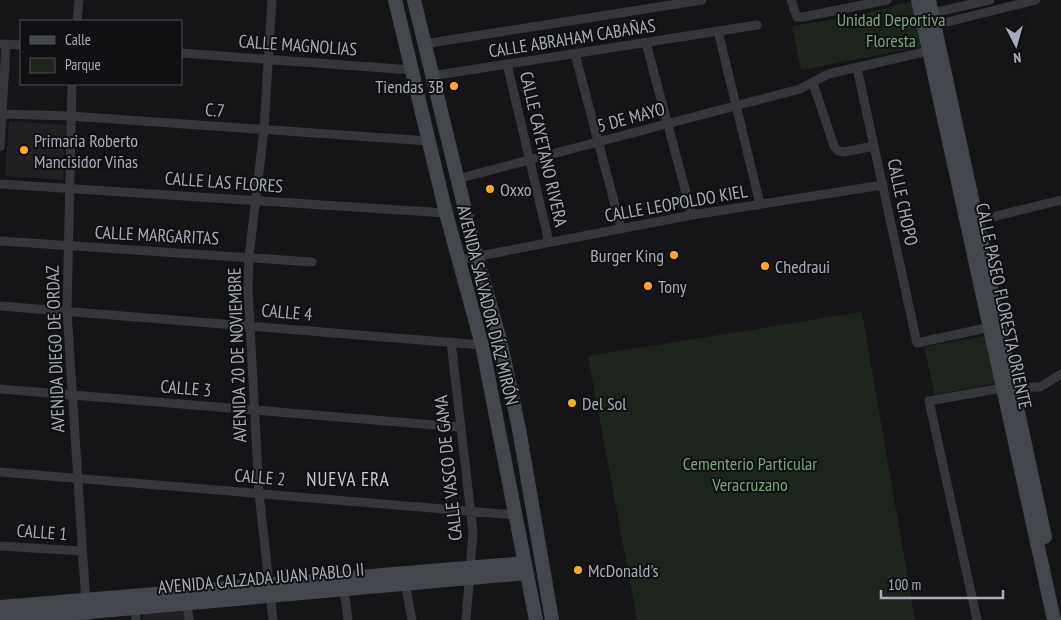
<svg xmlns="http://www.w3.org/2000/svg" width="1061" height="620" viewBox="0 0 1061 620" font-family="'PT Sans Narrow',sans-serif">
	<rect width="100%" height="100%" fill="#151517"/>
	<path fill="#212124" d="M9 121 66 125 63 180 5 176Z
		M183 608 185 620H143L142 612Z"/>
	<path fill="#1d251d" d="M912 1 921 47 801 70 792 26 855 16Z
		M862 312 915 620H637L588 356Z
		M985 336 996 383 935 395 924 347Z"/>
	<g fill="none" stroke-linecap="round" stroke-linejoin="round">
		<path stroke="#36373c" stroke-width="9" d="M272 0 264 129 249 257 248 289 259 493 273 620
			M791 0 797 17H803L887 0
			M927 14 990 0
			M77 21 79 0
			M931 26 1036 0
			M718 31 760 204
			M646 43 692 215
			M0 44 21 45
			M424 44 702 0
			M181 53 412 70
			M575 54 621 228
			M507 64 549 242
			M857 68 917 343 995 326
			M431 76 757 25
			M813 83 834 146 838 151 844 152 874 146
			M72 84 67 311 87 620
			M0 114 70 116 428 141
			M0 147 6 45
			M457 179 800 89 828 74 933 50
			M0 184 446 213
			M972 222 1061 200
			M0 241 312 262
			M459 260 692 215 883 185
			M0 306 482 345
			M451 342 473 532 466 620
			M0 389 459 427
			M0 472 516 515
			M0 546 82 551
			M405 583 412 620
			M344 589 348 620
			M134 603 136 620
			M187 604 189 620
			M977 620 929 401 1002 388 1040 387 1061 374"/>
		<path stroke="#43464d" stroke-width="14" d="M395 0 446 213 482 345 536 620
			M414 0 476 255 500 340 519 429 552 620
			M918 0 1054 620
			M929 0 1045 537
			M0 607 525 563
			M0 620 526 573"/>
	</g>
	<g fill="#ffaa25" stroke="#101012" stroke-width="2">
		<circle cx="454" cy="86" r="5"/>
		<circle cx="24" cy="150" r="5"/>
		<circle cx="490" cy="189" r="5"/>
		<circle cx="674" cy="255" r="5"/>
		<circle cx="765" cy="266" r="5"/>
		<circle cx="648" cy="286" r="5"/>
		<circle cx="572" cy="403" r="5"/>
		<circle cx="578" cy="570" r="5"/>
	</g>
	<g text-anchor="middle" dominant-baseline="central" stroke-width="4" stroke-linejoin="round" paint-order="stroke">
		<g font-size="18" fill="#7ba57b" stroke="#101012">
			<text x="891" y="19">Unidad Deportiva<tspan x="891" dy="21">Floresta</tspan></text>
			<text x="750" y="463">Cementerio Particular<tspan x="750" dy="21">Veracruzano</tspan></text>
		</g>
		<g font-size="18" fill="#a6acb8" stroke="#101012">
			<text transform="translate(572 38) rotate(-9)">CALLE ABRAHAM CABAÑAS</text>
			<text transform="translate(298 45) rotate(4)">CALLE MAGNOLIAS</text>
			<text transform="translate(215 110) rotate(4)">C.7</text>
			<text transform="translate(631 117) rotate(-15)">5 DE MAYO</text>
			<text transform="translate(544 149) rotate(77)">CALLE CAYETANO RIVERA</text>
			<text transform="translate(224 182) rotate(4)">CALLE LAS FLORES</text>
			<text transform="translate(903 202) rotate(78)">CALLE CHOPO</text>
			<text transform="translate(676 203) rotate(-10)">CALLE LEOPOLDO KIEL</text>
			<text transform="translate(157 235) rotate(3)">CALLE MARGARITAS</text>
			<text transform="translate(488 305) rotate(76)">AVENIDA SALVADOR DÍAZ MIRÓN</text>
			<text transform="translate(1004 306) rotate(78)">CALLE PASEO FLORESTA ORIENTE</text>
			<text transform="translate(287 312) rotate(5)">CALLE 4</text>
			<text transform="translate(55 349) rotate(-92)">AVENIDA DIEGO DE ORDAZ</text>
			<text transform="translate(237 355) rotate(-92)">AVENIDA 20 DE NOVIEMBRE</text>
			<text transform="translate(186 388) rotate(5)">CALLE 3</text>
			<text transform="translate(448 468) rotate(-96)">CALLE VASCO DE GAMA</text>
			<text transform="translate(260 477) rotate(5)">CALLE 2</text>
			<text transform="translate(42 532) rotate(4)">CALLE 1</text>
			<text transform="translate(261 578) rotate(-5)">AVENIDA CALZADA JUAN PABLO II</text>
		</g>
		<g font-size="18" fill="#a6acb8" stroke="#101012" text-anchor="start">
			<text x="444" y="86" text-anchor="end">Tiendas 3B</text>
			<text x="34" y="140">Primaria Roberto<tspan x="34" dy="21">Mancisidor Viñas</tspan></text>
			<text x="500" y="189">Oxxo</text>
			<text x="664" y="255" text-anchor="end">Burger King</text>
			<text x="775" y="266">Chedraui</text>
			<text x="658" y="286">Tony</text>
			<text x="582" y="403">Del Sol</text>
			<text x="588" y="570">McDonald's</text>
		</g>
		<g font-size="19" letter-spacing="1" fill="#c7cbd4" stroke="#101012">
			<text x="348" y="479">NUEVA ERA</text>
		</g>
	</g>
	<rect x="20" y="20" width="162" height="65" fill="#101012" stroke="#4c4e54"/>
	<rect x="30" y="36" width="25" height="8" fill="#43464d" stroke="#4c4e54"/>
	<text x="65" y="45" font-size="15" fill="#a6acb8">Calle</text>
	<rect x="30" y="58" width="25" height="15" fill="#1d251d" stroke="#4c4e54"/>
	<text x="65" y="70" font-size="15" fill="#a6acb8">Parque</text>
	<g transform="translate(1016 45) rotate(174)" stroke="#101012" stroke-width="4" paint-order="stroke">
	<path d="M0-4L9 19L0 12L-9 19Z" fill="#a6acb8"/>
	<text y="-8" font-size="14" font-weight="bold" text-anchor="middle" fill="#a6acb8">N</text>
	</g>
	<path d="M881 590v8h122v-8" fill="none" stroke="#a6acb8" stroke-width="2.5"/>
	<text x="888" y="590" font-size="15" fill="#a6acb8" stroke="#101012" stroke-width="4" paint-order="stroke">100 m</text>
</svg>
